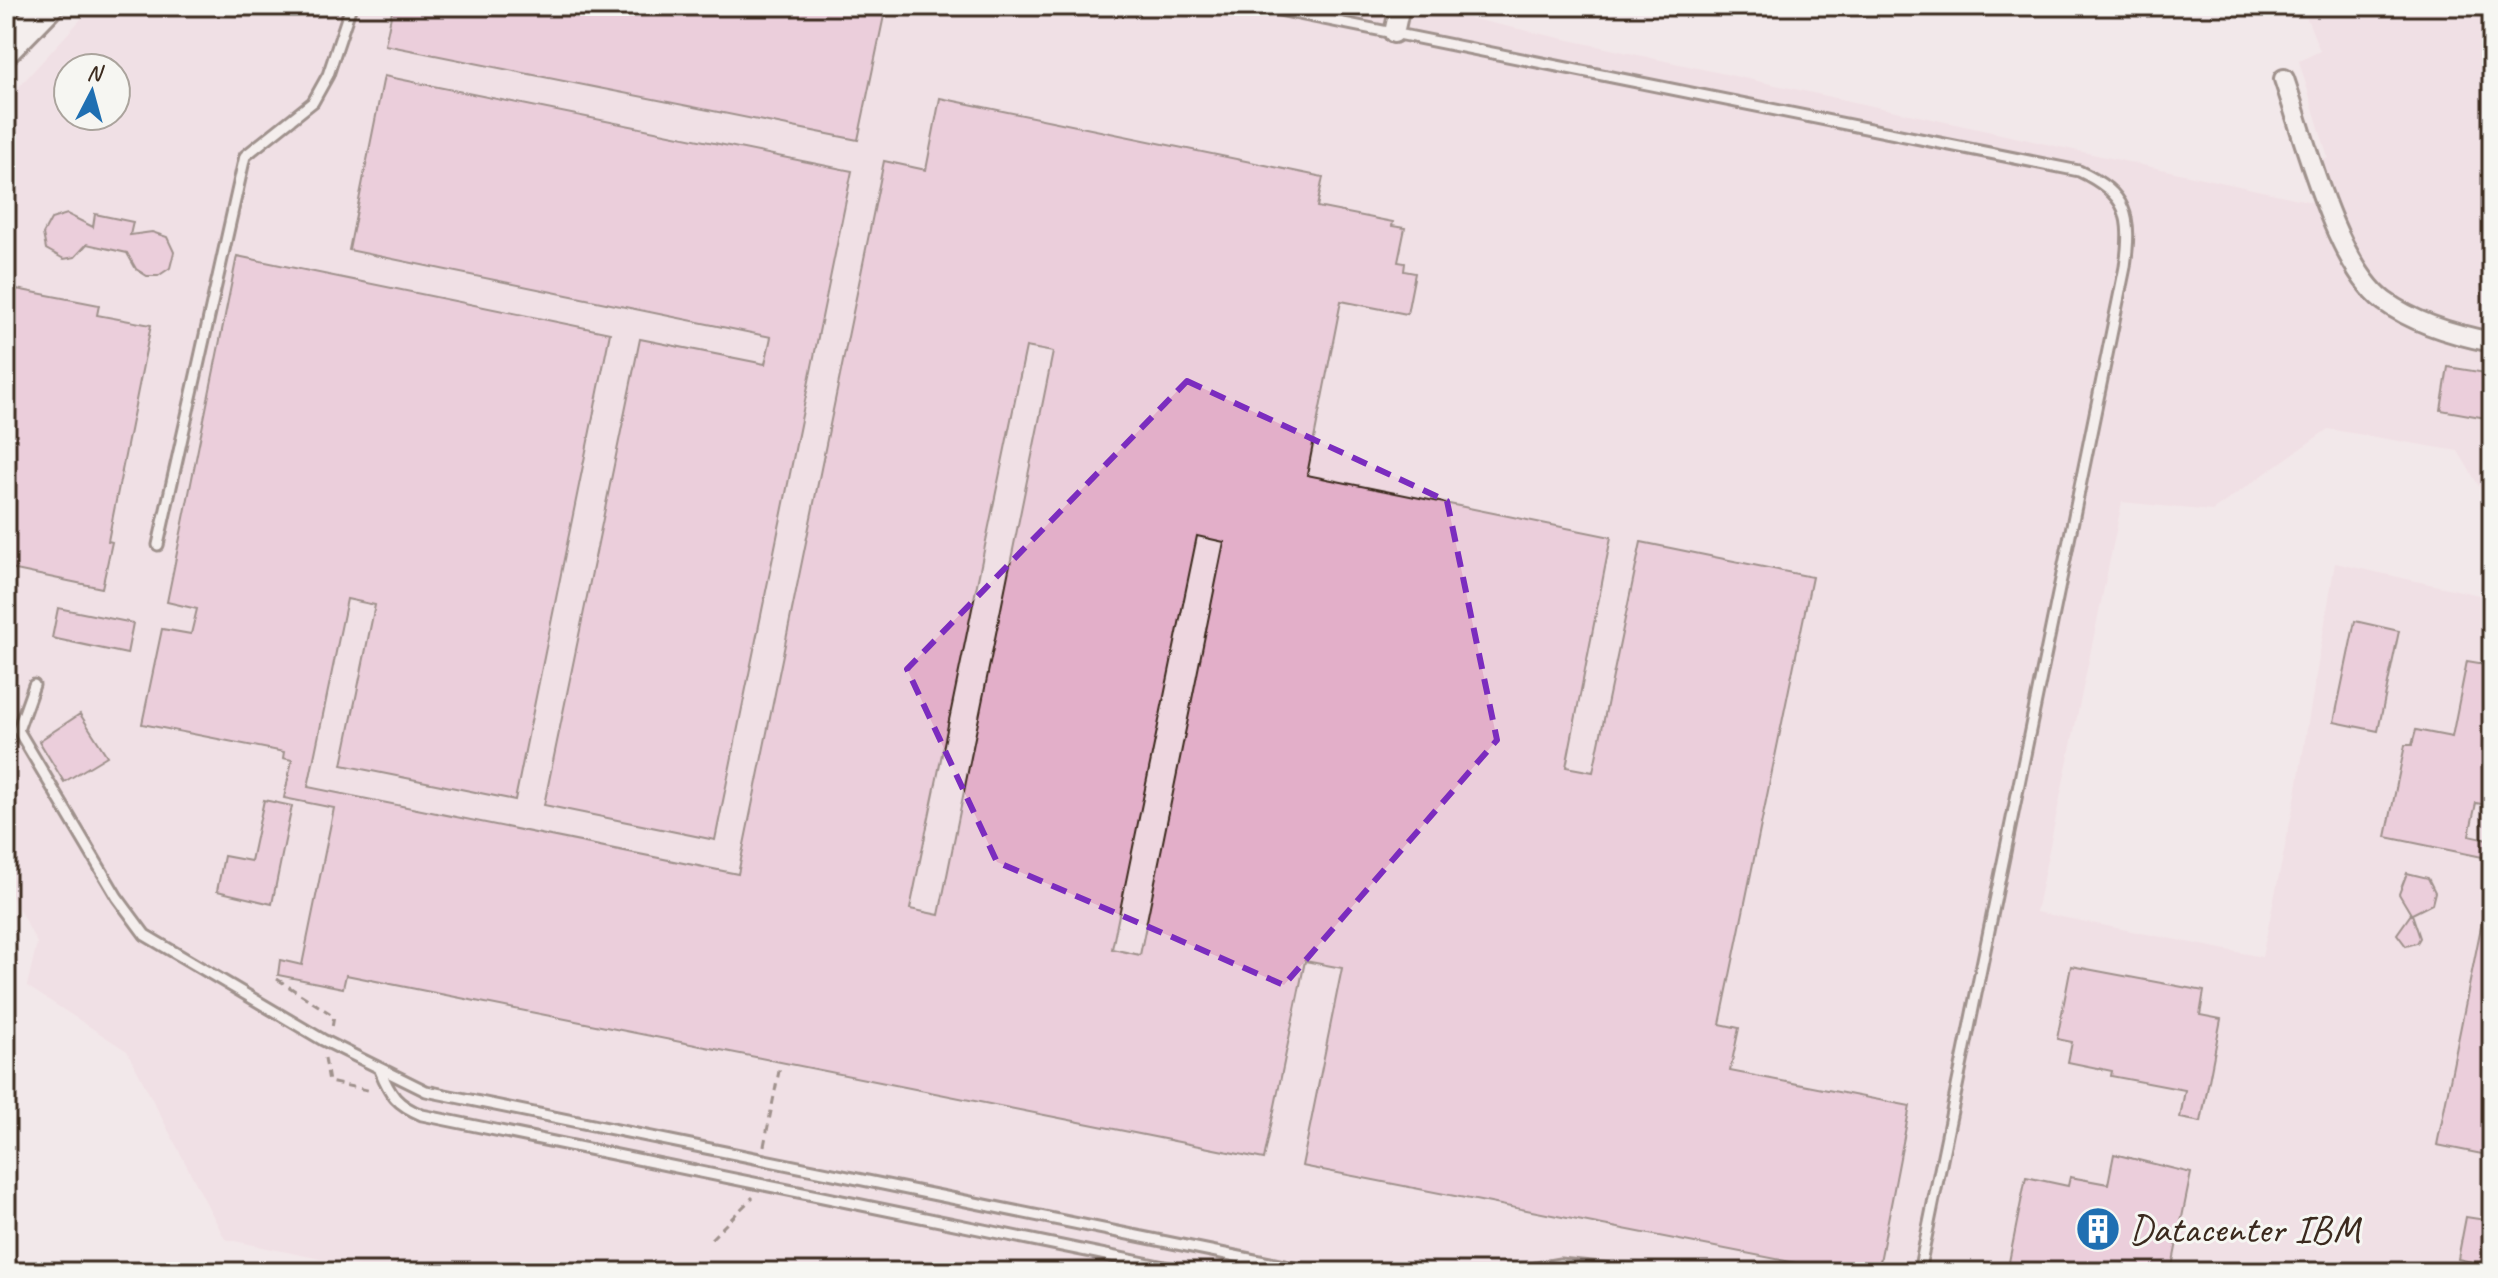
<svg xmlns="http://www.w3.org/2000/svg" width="2498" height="1278" viewBox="0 0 2498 1278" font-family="Caveat,sans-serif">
	<rect width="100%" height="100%" fill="#f2e8ea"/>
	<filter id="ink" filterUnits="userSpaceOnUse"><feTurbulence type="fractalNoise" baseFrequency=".0125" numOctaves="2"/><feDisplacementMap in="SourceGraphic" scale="16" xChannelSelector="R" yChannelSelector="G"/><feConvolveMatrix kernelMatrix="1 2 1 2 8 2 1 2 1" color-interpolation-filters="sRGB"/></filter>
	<g filter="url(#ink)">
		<path fill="#eed7e0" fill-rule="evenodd" d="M93 6H1441V12L2312 202 2302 169 2328 158 2299 61 2320 51 2302 6H2492V508L2458 451 2328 429 2212 511 2122 502 2036 912 2262 957 2296 794 2335 563 2492 598V1272H383L225 1239 127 1051 27 986 37 943 6 885V101ZM68 68H116V116H68Z"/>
		<path fill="#e3afc9" stroke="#3b2a1e" stroke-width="2" fill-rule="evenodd" d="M393 6H886L858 140 385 45Z
			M384 76 852 171 715 840 544 805 640 339 765 364 771 337 349 250Z
			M940 98 1323 177 1317 207 1393 222 1392 226 1405 228 1398 262 1405 263 1404 271 1415 273 1407 314 1341 301 1307 475 1611 537 1566 767 1593 772 1641 542 1812 577 1720 1024 1739 1028 1730 1071 1910 1106 1878 1272H1842L1302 1166 1342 968 1305 961 1264 1159 346 975 343 988 278 975 280 960 302 965 334 808 284 798 292 760 283 758 284 752 142 724 162 629 191 634 197 609 167 602 237 256 610 333 515 800 342 765 375 605 347 599 308 787 738 874 884 161 926 170ZM1026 347 1053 352 939 915 910 909ZM1197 536 1224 542 1140 955 1112 949Z
			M95 214 133 222 130 235 152 232 167 237 174 252 170 268 158 276H147L136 269 127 253 87 244 75 257 64 259 46 249 43 234 51 219 67 214 93 227Z
			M6 287 99 305 97 315 151 325 108 541 112 542 102 588 6 568Z
			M2448 367 2492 374V419L2441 410Z
			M58 608 133 623 127 654 52 638Z
			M2355 621 2399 631 2378 731 2334 722Z
			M2467 661 2485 664 2483 675 2492 677V806L2476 803 2469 835 2492 840V859L2386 837 2405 745H2412L2416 730 2452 737Z
			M80 714 107 756 64 782 39 741Z
			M264 800 292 806 272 904 217 891 224 856 251 861Z
			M2407 873 2428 878 2435 892 2432 904 2412 914 2420 938 2417 943 2406 946 2397 934 2411 914 2399 894Z
			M2485 907H2492V1156L2437 1145Z
			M2071 966 2204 991 2200 1015 2221 1019 2201 1122 2180 1118 2185 1090 2111 1076 2112 1071 2068 1062 2072 1042 2057 1039Z
			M2114 1154 2191 1173 2171 1272H2007L2026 1177 2068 1186 2070 1177 2108 1184Z
			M2466 1217 2492 1221V1272H2470L2472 1262 2458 1259Z"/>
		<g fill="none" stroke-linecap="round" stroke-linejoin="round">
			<g stroke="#3b2a1e" stroke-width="15">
				<path id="lane" d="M1259 6 2079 171C2128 194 2132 216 2125 267L1919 1272
					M158 545 245 156 313 102 328 75 351 6
					M34 685 18 730 117 897 145 935 323 1040 426 1091 1314 1272
					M380 1070C390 1095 397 1105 422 1115L1189 1272
					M1513 1272 1560 1264 1644 1272"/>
			</g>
			<g stroke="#3b2a1e" stroke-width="24">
				<path id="street" d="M1394 33 1400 6
					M2284 79C2304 137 2336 265 2384 301 2414 323 2455 335 2492 342"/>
			</g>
			<g stroke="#3b2a1e" stroke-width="34">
				<path id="primary" d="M6 49 48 6"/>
			</g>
			<path stroke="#3b2a1e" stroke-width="3" stroke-dasharray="8 6" stroke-linecap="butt" d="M277 979 334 1016 332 1028
				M325 1058 329 1082 372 1091
				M764 1146 780 1066
				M711 1239 753 1197"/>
			<use href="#lane" stroke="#f6f6f2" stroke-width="9"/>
			<use href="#street" stroke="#f6f6f2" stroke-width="18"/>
			<use href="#primary" stroke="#f6f6f2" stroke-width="28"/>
		</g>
	</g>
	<path d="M0 0H2498V1278H0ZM1187 381 1447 501 1497 740 1284 985 997 862 907 669Z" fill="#f2e8ea" fill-opacity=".55" fill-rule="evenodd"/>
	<path fill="none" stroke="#7b2cbf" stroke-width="6" stroke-dasharray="16 10" stroke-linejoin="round" d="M1187 381 1447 501 1497 740 1284 985 997 862 907 669Z"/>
	<defs>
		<g id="building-disc" transform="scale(2.3)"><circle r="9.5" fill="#1f6fb2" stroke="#f6f6f2"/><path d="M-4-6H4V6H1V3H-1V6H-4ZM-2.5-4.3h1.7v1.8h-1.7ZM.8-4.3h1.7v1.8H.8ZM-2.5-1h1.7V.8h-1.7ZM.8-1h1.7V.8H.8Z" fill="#fff"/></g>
	</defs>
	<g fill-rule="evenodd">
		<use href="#building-disc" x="2098" y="1229"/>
	</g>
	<g text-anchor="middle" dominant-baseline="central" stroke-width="6" stroke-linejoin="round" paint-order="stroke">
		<g font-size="40" fill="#3b2a1e" stroke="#f6f6f2" text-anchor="start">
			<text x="2129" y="1229">Datacenter IBM</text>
		</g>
	</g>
	<rect width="2498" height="1278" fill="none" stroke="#f6f6f2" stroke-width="32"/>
	<rect x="16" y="16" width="2466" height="1246" fill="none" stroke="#3b2a1e" stroke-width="3" filter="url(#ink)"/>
	<g transform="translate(92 92) rotate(6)"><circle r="38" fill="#f6f6f2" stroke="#aba49d" stroke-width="2"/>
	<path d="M0-6L14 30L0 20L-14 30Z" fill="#1f6fb2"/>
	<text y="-12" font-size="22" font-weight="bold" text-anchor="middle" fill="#3b2a1e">N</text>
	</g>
</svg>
